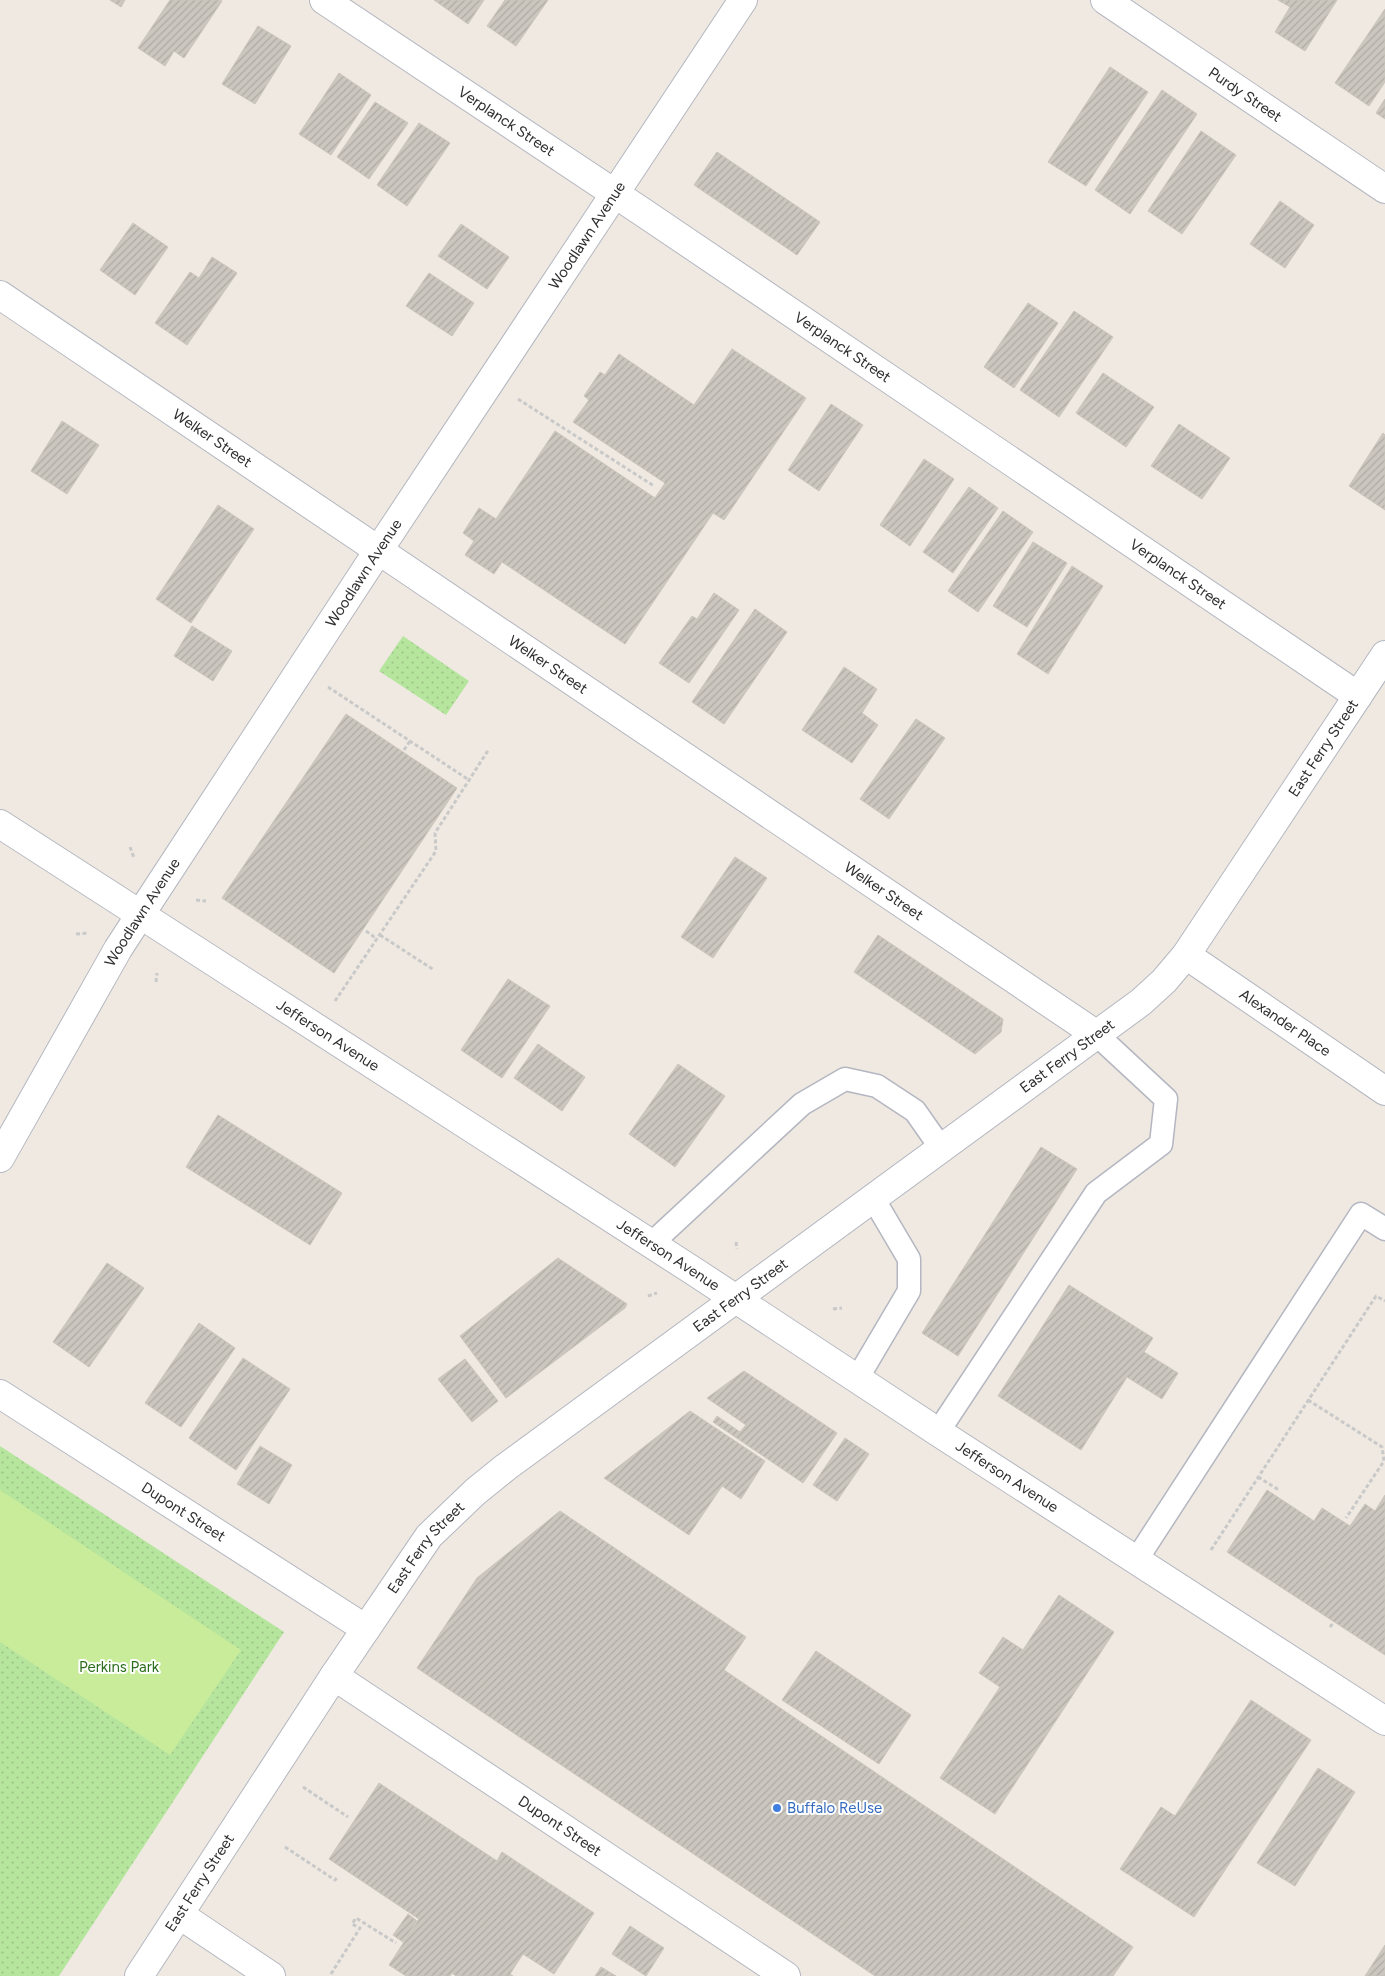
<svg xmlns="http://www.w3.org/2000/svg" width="1385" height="1976" viewBox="0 0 1385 1976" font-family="Figtree,sans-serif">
	<defs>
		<pattern id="park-dots" width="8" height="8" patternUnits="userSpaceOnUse" patternTransform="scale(1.25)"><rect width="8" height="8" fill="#b6e59e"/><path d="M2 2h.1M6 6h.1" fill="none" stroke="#9dc588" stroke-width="1.8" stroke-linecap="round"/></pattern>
		<pattern id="building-hatch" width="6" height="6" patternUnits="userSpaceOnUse" patternTransform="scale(1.25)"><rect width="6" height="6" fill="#cbc7bf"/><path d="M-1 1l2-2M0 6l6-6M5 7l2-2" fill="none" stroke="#afaba4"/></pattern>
	</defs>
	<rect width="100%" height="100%" fill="#efe9e1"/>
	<path fill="url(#park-dots)" d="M403 636 469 681 446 715 379 671Z
		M0 1446 284 1632 59 1976H0Z"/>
	<path fill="#c9ec9a" d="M0 1490 241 1650 170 1755 0 1642Z"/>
	<path fill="url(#building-hatch)" stroke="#cbc5ba" d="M110 0H125L121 7Z
		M170 0H220L222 1 184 58 174 51 165 66 138 48Z
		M434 0H484L468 24Z
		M505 0H548L516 46 487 26Z
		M1278 0H1337L1305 51 1275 32 1290 7Z
		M1385 9V82L1369 106 1335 83Z
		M258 26 291 46 255 104 222 84Z
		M1110 67 1148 92 1086 186 1048 162Z
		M339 73 371 95 331 155 299 134Z
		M1162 90 1197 114 1130 214 1095 190Z
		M1385 99V119L1376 113Z
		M375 102 408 123 369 179 337 157Z
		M419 123 450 143 407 206 377 185Z
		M1201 131 1236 155 1182 234 1148 211Z
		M717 152 820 222 797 255 694 185Z
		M1280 201 1314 225 1285 268 1250 244Z
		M133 223 168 247 135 295 100 270Z
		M461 224 509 257 487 289 438 256Z
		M212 257 237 273 187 345 155 323 190 272 199 278Z
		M429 273 474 303 452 336 406 306Z
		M1028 303 1058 323 1014 388 984 367Z
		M1074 311 1113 337 1059 417 1020 390Z
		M732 349 806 398 724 520 713 513 625 644 502 562 494 574 465 555 474 541 463 533 479 508 496 519 555 431 655 498 665 483 573 422 589 400 584 396 600 372 605 375 619 354 694 405Z
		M1103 373 1154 407 1126 447 1076 413Z
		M831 404 863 425 819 491 788 470Z
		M62 421 99 445 67 494 31 471Z
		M1179 424 1230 458 1202 499 1151 466Z
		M1383 433 1385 435V510L1349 486Z
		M924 459 954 479 910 546 880 525Z
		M969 487 998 508 953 573 923 552Z
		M218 505 254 529 191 623 156 599Z
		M1003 511 1033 532 978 612 948 591Z
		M1033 542 1067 563 1027 627 993 606Z
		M1072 566 1103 586 1048 674 1017 654Z
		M714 593 739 610 689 683 659 663 692 616 697 619Z
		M755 609 787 632 724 724 692 702Z
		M192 626 232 651 213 681 174 656Z
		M844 667 877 689 862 713 878 725 852 763 802 730Z
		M346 714 457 788 334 973 222 898Z
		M916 719 945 738 889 819 860 799Z
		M735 857 767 878 713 958 681 937Z
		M878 935 1003 1019 1001 1032 975 1054 854 972Z
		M508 979 550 1006 502 1078 461 1050Z
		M538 1044 585 1077 562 1111 514 1078Z
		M678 1064 725 1096 675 1167 629 1134Z
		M218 1115 342 1193 310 1245 186 1167Z
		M1041 1147 1077 1169 958 1356 922 1333Z
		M558 1258 627 1304 625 1308 506 1398 460 1336Z
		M107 1263 144 1288 89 1367 53 1342Z
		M1069 1285 1153 1338 1144 1352 1178 1373 1162 1399 1127 1377 1081 1450 998 1396Z
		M199 1323 235 1348 181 1427 145 1403Z
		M243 1358 290 1389 236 1470 189 1438Z
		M465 1359 498 1401 472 1422 438 1379Z
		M744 1371 837 1433 803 1483 713 1422 717 1416 740 1432 746 1425 707 1398Z
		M690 1411 765 1461 741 1499 722 1486 689 1535 604 1478Z
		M845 1438 869 1454 837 1501 813 1485Z
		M260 1446 292 1465 269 1504 237 1484Z
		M1267 1490 1314 1521 1322 1508 1350 1526 1365 1504 1375 1511 1385 1495V1655L1227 1552Z
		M560 1511 746 1637 724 1670 1133 1947 1113 1976H875L417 1668 477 1578Z
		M1059 1595 1114 1632 995 1814 940 1778 1000 1687 979 1673 1003 1637 1023 1650Z
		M816 1651 911 1715 879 1764 782 1700Z
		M1251 1700 1311 1740 1194 1917 1120 1869 1161 1807 1175 1816Z
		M1318 1768 1355 1792 1295 1886 1257 1863Z
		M379 1783 497 1861 502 1852 594 1913 554 1974 523 1954 510 1974 513 1976H456L452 1973 450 1976H406L389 1965 419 1919 329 1859Z
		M408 1914 417 1921 403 1942 393 1935Z
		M630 1926 664 1948 646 1976 612 1954Z
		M1385 1945V1976H1365Z
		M601 1967 616 1976H595Z"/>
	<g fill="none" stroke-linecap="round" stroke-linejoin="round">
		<g stroke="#b4b7c1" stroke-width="25">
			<path id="lane" d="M651 1244 802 1104 845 1079 877 1086 915 1111 941 1148
				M857 1379 909 1291V1259L873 1198
				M938 1432 1096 1193 1161 1144 1166 1099 1097 1035
				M1137 1559 1361 1214 1385 1229"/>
		</g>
		<g stroke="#b4b7c1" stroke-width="30">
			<g id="street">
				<path id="s1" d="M324 0 644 213 1358 696"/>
				<path id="s2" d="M1105 0 1385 189"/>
				<path id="s3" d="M0 295 1097 1035"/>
				<path id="s4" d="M1186 955 1385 1091"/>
				<path id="s5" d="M0 1158 118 949 140 915 378 551 743 0"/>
				<path id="s6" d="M0 1394 366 1629"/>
				<path id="s7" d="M334 1676 786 1976"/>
				<path d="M180 1915 271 1976"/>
			</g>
		</g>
		<g stroke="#b4b7c1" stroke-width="30">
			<g id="secondary">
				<path id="s8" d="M0 824 695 1272 938 1432 1385 1721"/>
				<path id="s9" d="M139 1976 334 1676 429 1536 475 1492 506 1467 1141 1002 1164 981 1186 955 1385 655"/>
			</g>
		</g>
		<path stroke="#c9c9c9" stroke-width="3" stroke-dasharray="4 2.5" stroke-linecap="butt" d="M518 399 654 486
			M328 687 469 780
			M404 750 410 741
			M130 847 134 858
			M196 900 206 901
			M366 931 377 939
			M76 934 88 933
			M380 935 434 970
			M156 982 157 973
			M335 1001 436 851 435 833 489 749
			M736 1242 737 1249
			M648 1296 657 1293
			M833 1309 842 1308
			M1308 1400 1382 1447 1384 1461 1346 1518
			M1258 1477 1279 1490
			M1211 1550 1376 1296 1385 1301
			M1330 1627 1333 1623
			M303 1787 348 1817
			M285 1847 335 1880 338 1876
			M331 1974 360 1928 352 1924 356 1918 396 1943"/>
		<use href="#lane" stroke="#fff" stroke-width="22"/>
		<use href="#street" stroke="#fff" stroke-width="28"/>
		<use href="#secondary" stroke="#fff" stroke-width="28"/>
	</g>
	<circle fill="#3f7fe0" stroke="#fff" stroke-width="2" cx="777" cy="1808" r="5"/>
	<g text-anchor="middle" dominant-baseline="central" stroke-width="4" stroke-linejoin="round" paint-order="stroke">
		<g font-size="15" fill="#2e2e2e" stroke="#fff">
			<text stroke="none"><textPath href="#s2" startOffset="169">Purdy Street</textPath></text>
			<text stroke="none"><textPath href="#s1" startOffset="219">Verplanck Street</textPath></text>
			<text stroke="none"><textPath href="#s5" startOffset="1094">Woodlawn Avenue</textPath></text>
			<text stroke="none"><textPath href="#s1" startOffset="624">Verplanck Street</textPath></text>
			<text stroke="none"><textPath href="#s3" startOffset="256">Welker Street</textPath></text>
			<text stroke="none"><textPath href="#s1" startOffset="1029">Verplanck Street</textPath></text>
			<text stroke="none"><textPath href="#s5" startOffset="689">Woodlawn Avenue</textPath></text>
			<text stroke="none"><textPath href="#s3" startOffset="661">Welker Street</textPath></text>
			<text stroke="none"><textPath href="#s9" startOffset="1731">East Ferry Street</textPath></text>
			<text stroke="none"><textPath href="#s3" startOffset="1066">Welker Street</textPath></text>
			<text stroke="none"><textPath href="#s5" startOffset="284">Woodlawn Avenue</textPath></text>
			<text stroke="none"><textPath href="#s4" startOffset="120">Alexander Place</textPath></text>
			<text stroke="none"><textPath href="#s8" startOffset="390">Jefferson Avenue</textPath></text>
			<text stroke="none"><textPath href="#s9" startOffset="1326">East Ferry Street</textPath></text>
			<text stroke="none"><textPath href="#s8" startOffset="795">Jefferson Avenue</textPath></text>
			<text stroke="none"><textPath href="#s9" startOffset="921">East Ferry Street</textPath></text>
			<text stroke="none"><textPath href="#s8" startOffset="1200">Jefferson Avenue</textPath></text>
			<text stroke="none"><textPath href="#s6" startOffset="218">Dupont Street</textPath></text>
			<text stroke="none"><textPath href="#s9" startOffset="516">East Ferry Street</textPath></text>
			<text stroke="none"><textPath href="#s7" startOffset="271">Dupont Street</textPath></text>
			<text stroke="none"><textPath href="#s9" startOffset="111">East Ferry Street</textPath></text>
		</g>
		<g font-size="15" fill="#2c6e1b" stroke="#fff">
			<text x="119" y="1667">Perkins Park</text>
		</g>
		<g font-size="15" fill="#366cbe" stroke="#fff" text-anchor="start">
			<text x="787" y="1808">Buffalo ReUse</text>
		</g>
	</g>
</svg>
